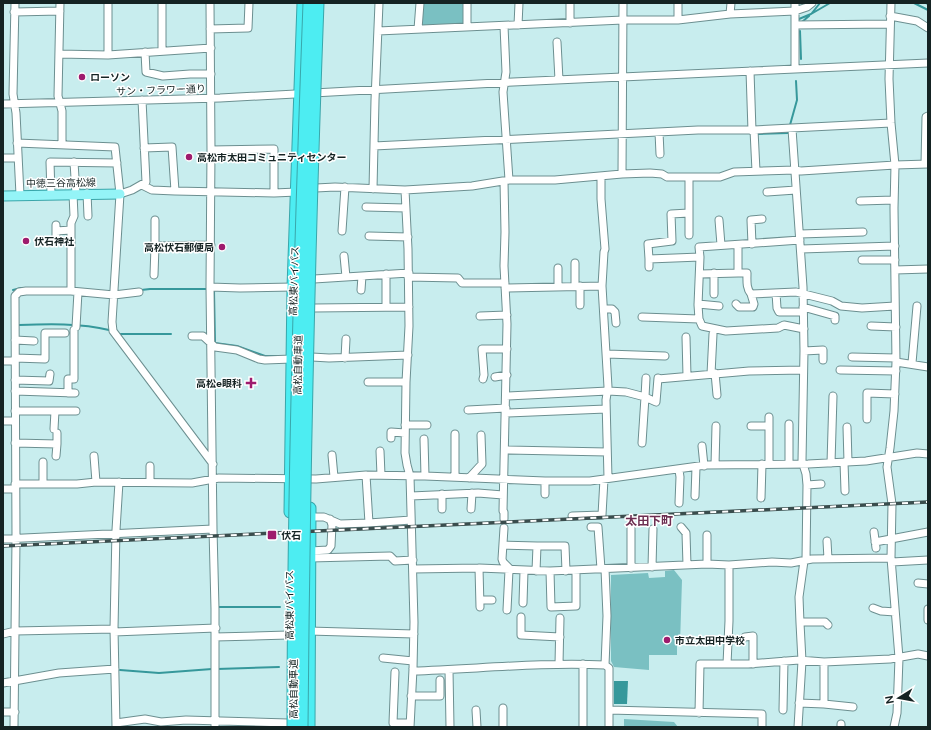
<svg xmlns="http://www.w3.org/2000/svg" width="931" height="730" viewBox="0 0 931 730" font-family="'DM Sans','Noto Sans JP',sans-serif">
	<rect width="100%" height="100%" fill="#c8edee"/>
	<path fill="#7ac0c2" d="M423 3H465V26H422Z
		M674 570 682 580 680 644H677V655H649V670L614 667 611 661V575L648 573 649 578 665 577V571Z
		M624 719 674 722 678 727H624Z"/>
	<path fill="#36989b" d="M614 681H628L627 704H614Z"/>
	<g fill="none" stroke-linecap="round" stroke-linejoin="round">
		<path stroke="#36989b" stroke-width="2" d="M914 3 928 10
			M926 3 928 4
			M812 13 820 3
			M799 19 811 14 830 3
			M802 22 809 16
			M800 31 801 59
			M790 125 797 100 796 81
			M758 134 788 133V131
			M13 290 21 288
			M141 290 150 289H207V287
			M214 291 215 343 237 346 265 356H282
			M19 325C47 324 81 323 109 330
			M120 334H171
			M217 607H280
			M217 669 279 667
			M120 670 159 673 212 669"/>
		<g stroke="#6c8f90" stroke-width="9">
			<path id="minor" d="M15 3 13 94 16 113 20 195
				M60 3 58 96 62 111V145
				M162 3V51
				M210 3 211 150 210 287 213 529 215 609V727
				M678 3V20
				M795 3V69
				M891 3 889 79 891 123 895 165 894 208 896 362 894 411 890 448 887 467 892 504 891 558 899 658 897 713 894 727
				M14 12 60 11
				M730 14 731 3
				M890 16 917 21 928 28
				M570 23V3
				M518 25 519 3
				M795 25 890 24
				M504 26 506 72 503 92 509 180
				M467 27V3
				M210 29 248 28 249 3
				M418 29 420 3
				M378 31 623 20H678L730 14 795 11 807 7 812 3
				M557 42 559 80
				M145 52 146 72 163 76 190 74H211
				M59 54 108 55 211 48
				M108 55V3
				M750 71 752 131
				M3 104 220 98 513 82 928 63
				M792 129 803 287 804 351 802 461 806 474 807 485 821 484
				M754 130 756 171
				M659 132 660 154
				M17 143 115 147 120 194 112 322 113 331 213 464
				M374 146 698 130H754L891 123
				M144 148 172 147 175 191
				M211 150 274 149V193
				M3 158H18
				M74 162 76 194
				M925 164 926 117 928 116
				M622 174 623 3
				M601 177V199L605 249 604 252 602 286
				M142 185 152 190 175 191 274 193 297 192
				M316 188 335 187 405 190 472 186 509 180H555L622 174 650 173 662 174 667 177H720L734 172 795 170 801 171 895 165 928 164
				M373 189 375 100 379 3
				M405 190 408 249 409 326 406 382 405 453 407 465 410 476 414 622 413 669 410 727
				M767 192 796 190
				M87 193 88 216
				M51 194 50 162 117 163
				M120 194 132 190 146 182 142 100
				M860 201 894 200
				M366 207 406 208
				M155 220V246L211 245
				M719 220 721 245
				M56 231 71 230
				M342 231 345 187
				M800 234 863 232
				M689 235V213
				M369 236 408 237
				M56 240V225
				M752 244 751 220 762 219
				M801 249 895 246
				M344 256 346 277
				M649 259 648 244 672 241 671 214 689 213V177
				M862 260H895
				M575 263V286
				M649 267V259L700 257 699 247 800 240
				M558 268V286
				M895 270 928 269
				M738 273H747C747 281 746 288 751 294L796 292 832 301 841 306 862 308 895 306
				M386 274V307
				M700 274 738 273V245
				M154 275 155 246
				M408 277 458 278 462 283H505
				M314 279 409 273
				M580 286V305
				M210 287 240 288 293 287
				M505 288 602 286 608 387 606 400 608 478
				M361 290 362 276
				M71 291V223L74 216 73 194
				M776 293 777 308 779 312H803
				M714 294V273
				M698 304 719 306
				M736 304 739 307H753L754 304 751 294
				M803 307 835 316V320
				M314 308 409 307
				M604 309H612L615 312 616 323
				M480 316 507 315
				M642 317 699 319 698 305 700 257
				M699 319 702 326 726 331 778 328 784 325 804 329
				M871 326 896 327
				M76 327 78 292
				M192 336H203L215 347 237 350 259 359 265 360 292 359
				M686 337 687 376
				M15 340 34 341
				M804 351 823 350V360
				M607 354 665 356
				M312 357 329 358 408 355
				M852 357 896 358
				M15 358 45 359V333H65
				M345 358 346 339
				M3 361H15
				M896 362 928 367
				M912 363 917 306
				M840 370 896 371
				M715 373 717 395
				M711 374 713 334
				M495 377 507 375
				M646 378 645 397 656 402 658 378
				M483 379 484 375 482 349H507
				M658 379 749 371 803 370
				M15 380 49 381 50 374
				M368 382H406
				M15 391 75 393
				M68 393V379H74V330
				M506 396 608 391 626 392 645 397 642 443
				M468 410 506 408
				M15 411H76
				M506 413 606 409
				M867 419V393L895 394
				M3 421H15
				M789 424V464
				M405 425H427
				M751 426H769
				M847 427 848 462
				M54 429 55 411
				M455 434V477
				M391 438V432L405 433
				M424 439 425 476
				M15 443 57 444 56 456
				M57 444V433
				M702 446 704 466
				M505 450 607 452
				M380 451 381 475
				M332 455 334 477
				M94 456 96 482
				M43 462V484
				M844 462 845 491
				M831 463 833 396
				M769 464V417
				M715 465 716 426
				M366 475 369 523
				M469 478 482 464 481 435
				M545 481V494
				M150 482V466
				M15 484H77L96 482 192 483 219 478 316 479 366 475 425 476 545 481H590L706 465 808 464 866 461 917 453 928 454
				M3 489H15
				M442 494V509
				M411 496 478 493 503 495
				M695 496 696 467
				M761 498 762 464
				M679 503 680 477 679 470
				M471 509 472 493
				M572 516 602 515 604 479
				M310 517H324L340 524 369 523 411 520
				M504 519V512L503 511 507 324 504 266 505 232 504 181
				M631 526V568
				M591 527H598L601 569
				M681 527 686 533 687 565
				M504 528 502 559 503 562 511 570
				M874 532 876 548
				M3 539 213 529
				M827 541 828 559
				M875 542 928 532
				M503 545 537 546
				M310 551 328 550 331 546 332 525 330 519
				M310 558 390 556 395 561 413 560
				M806 560 807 485
				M892 562 928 560
				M707 564V535
				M652 567 653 529
				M479 568 480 607
				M413 569 479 568 550 571 707 564 729 565 772 562 791 563 812 559 891 558
				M536 571 537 546H565L566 571
				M550 571 551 607 576 606V570
				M918 583 928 584
				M480 600H492
				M523 603 524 571
				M873 608 881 611 895 612
				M928 609V620
				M507 610 509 570
				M521 617V635L560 637
				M800 623 799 597 804 561
				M309 631 414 634
				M114 632 216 628
				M3 634 15 631 114 629
				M215 637 288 635
				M745 637 753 636V664
				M383 658 413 661
				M824 662V704L853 707
				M559 664 560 618
				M727 664 729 621V565
				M605 665 609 668V727
				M449 670 450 727
				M413 671C477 669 541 662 605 665L607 616 605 569
				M395 672 393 723H410
				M3 683 59 673 115 669
				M411 696H440V680
				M799 703 824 704
				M476 710 477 727
				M609 710 762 714V727
				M783 710 784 661
				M3 712H15
				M699 713 700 664H748L799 660 824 662 890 659 918 654 928 656
				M116 723 145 719 161 722 186 720 288 723
				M14 727 16 539 15 296 19 292 26 291H71L114 295 139 292
				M116 727 114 629 116 530 119 482
				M503 727V708
				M583 727V664
				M798 727 802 661 800 623 802 622H825L828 625
				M841 727V724"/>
		</g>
		<g stroke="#39a6aa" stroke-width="11">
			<path id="major" d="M3 196 120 194"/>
		</g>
		<g stroke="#39a6aa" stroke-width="13">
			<path id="highway" d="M290 512 293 287 303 3
				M309 727 310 508"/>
		</g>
		<use href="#minor" stroke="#fff" stroke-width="7"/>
		<use href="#major" stroke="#94f4f7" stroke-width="9"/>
		<use href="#highway" stroke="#4dedf2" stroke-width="11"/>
		<g stroke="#3a4d4d" stroke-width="3.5">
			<path id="rail" d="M3 546 928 502"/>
		</g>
		<use href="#rail" stroke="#fff" stroke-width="2" stroke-dasharray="6" stroke-linecap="butt"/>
		<g stroke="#39a6aa" stroke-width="13" stroke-linecap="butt">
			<path id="highway-bridge" d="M293 727C293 486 300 244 309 3
				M302 727C304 486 309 244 318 3"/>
		</g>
		<use href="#highway-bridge" stroke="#4dedf2" stroke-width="11"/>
	</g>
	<g fill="#9e1b6d" stroke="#fff" stroke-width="1.5">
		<circle cx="82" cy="77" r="4"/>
		<circle cx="189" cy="157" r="4"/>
		<circle cx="26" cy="241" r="4"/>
		<circle cx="222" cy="247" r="4"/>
		<path d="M249 377h4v4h4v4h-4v4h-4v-4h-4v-4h4z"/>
		<rect x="267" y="530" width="10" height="10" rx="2"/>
		<circle cx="667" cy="640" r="4"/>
	</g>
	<g text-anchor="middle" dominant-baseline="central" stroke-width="3" stroke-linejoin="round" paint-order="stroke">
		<g font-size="10" font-weight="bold" fill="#152323" stroke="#fff" text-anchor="start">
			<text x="90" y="77">ローソン</text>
			<text x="197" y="157">高松市太田コミュニティセンター</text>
			<text x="34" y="241">伏石神社</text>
			<text x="214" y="247" text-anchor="end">高松伏石郵便局</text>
			<text x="242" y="383" text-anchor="end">高松e眼科</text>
			<text x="281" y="535">伏石</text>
			<text x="675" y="640">市立太田中学校</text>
		</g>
		<g font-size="10" fill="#152323" stroke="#fff">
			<text transform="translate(161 90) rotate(-2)">サン・フラワー通り</text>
			<text transform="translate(61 183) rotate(-1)">中徳三谷高松線</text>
			<text transform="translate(294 281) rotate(-88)">高松東バイパス</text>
			<text transform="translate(298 365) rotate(-89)">高松自動車道</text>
			<text transform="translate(289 605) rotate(-90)">高松東バイパス</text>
			<text transform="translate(293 689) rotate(-90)">高松自動車道</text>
		</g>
		<g font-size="12" font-weight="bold" fill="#6d2e51" stroke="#fff">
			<text x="649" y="521">太田下町</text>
		</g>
	</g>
	<rect width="931" height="730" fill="none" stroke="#152323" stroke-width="8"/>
	<g transform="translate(899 698) rotate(259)" stroke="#ffffff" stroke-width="3" paint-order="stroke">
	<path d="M0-3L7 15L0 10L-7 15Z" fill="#152323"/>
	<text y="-6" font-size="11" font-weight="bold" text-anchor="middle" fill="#152323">N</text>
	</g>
</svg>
